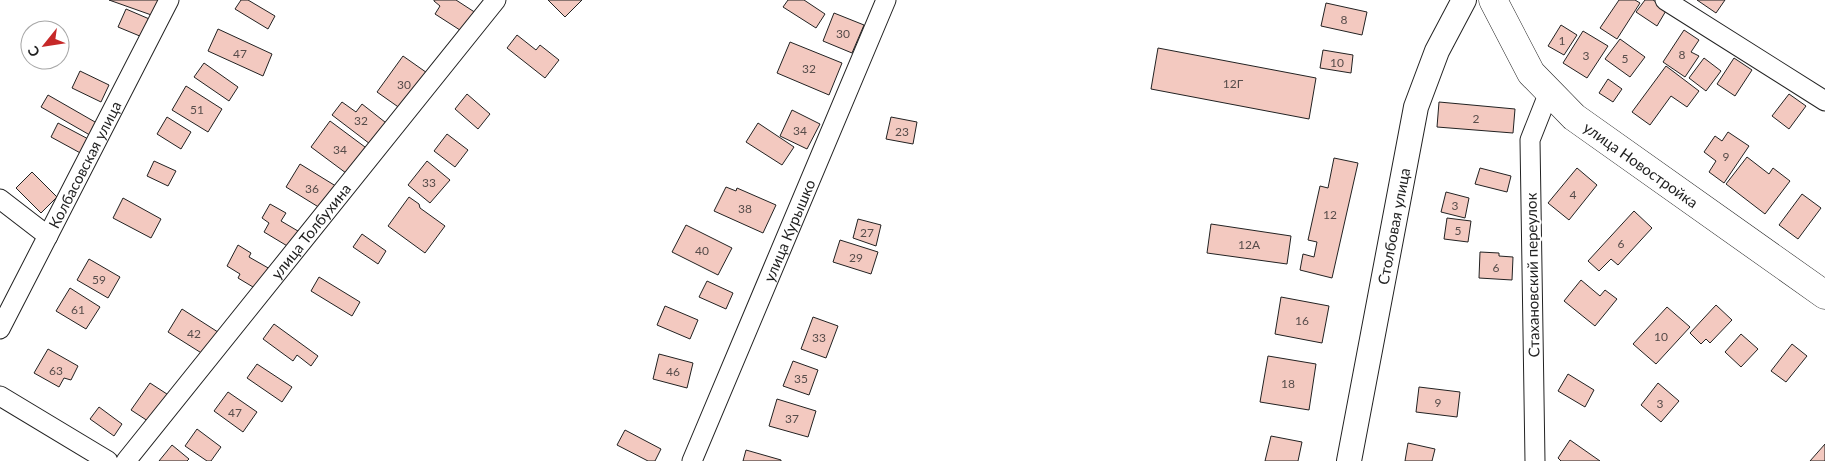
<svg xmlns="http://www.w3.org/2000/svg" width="1825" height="461" viewBox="0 0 1825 461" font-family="Lato,sans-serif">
	<rect width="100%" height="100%" fill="#fff"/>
	<path fill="#f3c9c0" stroke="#222" d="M109 0H159L157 17Z
		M241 0H248L275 16 268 29 235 9Z
		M434 0H456L476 13 463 32 435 14 440 6 434 1Z
		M548 0H582L565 17Z
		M788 0H804L825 14 816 28 783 7Z
		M1619 0H1635L1640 3 1617 39 1600 28Z
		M1645 0H1653L1667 9 1657 26 1636 12Z
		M1697 0H1725L1716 13Z
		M1326 3 1367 12 1362 35 1321 26Z
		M126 9 154 21 147 39 118 27Z
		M834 13 864 25 852 53 823 41Z
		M1561 25 1577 35 1564 55 1548 46Z
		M218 29 272 54 263 76 208 51Z
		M1684 30 1699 40 1691 52 1699 56 1685 77 1663 62Z
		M1583 31 1608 46 1587 78 1563 63Z
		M517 35 536 50 540 45 559 60 545 78 507 48Z
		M1620 39 1645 57 1630 77 1605 59Z
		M790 42 842 63 829 95 777 73Z
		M1158 48 1316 78 1309 119 1151 89Z
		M1323 50 1353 55 1351 73 1320 68Z
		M403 56 430 75 404 111 377 92Z
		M1704 58 1721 71 1706 91 1689 78Z
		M1734 58 1752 70 1735 96 1717 84Z
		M204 63 238 87 229 101 194 77Z
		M1666 66 1699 91 1687 107 1671 96 1650 125 1632 112Z
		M80 71 109 85 101 102 72 88Z
		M1608 79 1622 89 1613 102 1599 93Z
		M186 86 222 109 208 132 172 110Z
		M467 94 490 114 478 129 455 109Z
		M1789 94 1806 106 1789 129 1772 116Z
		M48 95 102 126 95 138 41 107Z
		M342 102 356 112 362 104 390 126 374 147 332 115Z
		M1439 102 1515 109 1513 133 1437 127Z
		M792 110 820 124 807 149 780 136Z
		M167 117 191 132 181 149 157 134Z
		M891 117 917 122 913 144 886 139Z
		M330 121 369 150 350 176 311 147Z
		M58 123 92 141 84 155 51 137Z
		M758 123 794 147 782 165 746 142Z
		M1728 132 1749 146 1724 183 1709 172 1716 161 1704 152 1715 136 1722 141Z
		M447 134 468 150 455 167 434 151Z
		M1747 157 1769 174 1773 168 1790 181 1765 214 1726 184Z
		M1334 158 1358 163 1332 278 1300 270 1303 254 1314 257 1317 242 1308 240 1320 186 1328 188Z
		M154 161 176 171 168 186 147 176Z
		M427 161 450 180 430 203 408 185Z
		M300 164 339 188 325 211 286 187Z
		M1480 168 1511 176 1507 192 1475 184Z
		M1577 168 1597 185 1569 220 1548 203Z
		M32 172 57 197 41 213 16 188Z
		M726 187 736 191 737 188 776 205 763 233 714 211Z
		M1446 192 1469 198 1465 218 1441 212Z
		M1802 194 1821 208 1798 239 1779 225Z
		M409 197 419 204 420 208 445 226 425 253 388 226Z
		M123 198 161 219 151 238 113 218Z
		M270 204 286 213 281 221 303 234 294 250 264 232 269 223 262 218Z
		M1634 211 1652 228 1618 265 1611 259 1599 271 1588 261Z
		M1447 218 1471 221 1468 242 1444 239Z
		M858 219 881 225 876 246 853 238Z
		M1211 224 1291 236 1287 264 1207 253Z
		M686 225 732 248 718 275 672 252Z
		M362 234 386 251 378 264 353 247Z
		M840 240 878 252 871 274 833 262Z
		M238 245 251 253 249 257 270 269 258 290 238 278 240 274 227 266Z
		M1480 252 1499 253V256L1513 257 1512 280 1479 278Z
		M89 259 120 277 108 298 77 280Z
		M319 277 360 302 352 316 311 291Z
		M1581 280 1600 296 1605 290 1617 299 1595 326 1564 301Z
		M707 281 733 293 726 309 699 297Z
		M70 288 100 307 86 329 56 311Z
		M1281 297 1329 306 1322 343 1275 334Z
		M1716 305 1732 320 1710 343 1706 339 1701 344 1690 333Z
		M665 306 698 320 690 339 657 325Z
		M1667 307 1690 327 1656 364 1633 344Z
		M182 309 221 334 203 354 168 332Z
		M813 317 838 326 826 358 801 349Z
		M274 324 318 356 311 366 297 355 293 361 263 339Z
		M1741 334 1758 349 1741 367 1725 352Z
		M1792 344 1807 356 1786 382 1771 371Z
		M48 349 78 366 71 380 64 378 59 387 34 373Z
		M659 354 693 363 687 388 653 379Z
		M1268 356 1316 364 1309 410 1260 402Z
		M793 361 818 370 809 395 783 386Z
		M257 364 292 387 282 402 247 378Z
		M1568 374 1594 390 1585 407 1558 391Z
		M150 383 170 396 151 423 131 410Z
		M1658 383 1679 401 1661 422 1641 405Z
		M1419 387 1460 392 1457 417 1416 412Z
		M228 392 257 412 243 432 214 411Z
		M777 399 816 411 808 437 769 426Z
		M99 407 122 424 114 436 90 419Z
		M197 429 221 447 211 461H207L185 446Z
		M625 430 661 449 655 461H648L617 445Z
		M1271 436 1302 442 1298 461H1265Z
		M1570 440 1600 461H1561L1558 458Z
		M1408 443 1435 449 1432 461H1405Z
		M1825 444V461H1810Z
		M172 445 189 459 187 461H159Z
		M746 450 781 460V461H743Z"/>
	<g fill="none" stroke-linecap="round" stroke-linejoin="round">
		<g stroke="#222" stroke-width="21">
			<g id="minor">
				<path d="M1665 0 1825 101"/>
				<path d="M0 199 48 236"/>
				<path id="s1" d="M0 329 169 0"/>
				<path d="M0 396 108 461"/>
				<path id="s2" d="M126 461 496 0"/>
				<path id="s3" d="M692 461 886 0"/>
				<path d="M1535 461 1530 140 1549 92"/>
			</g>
		</g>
		<g stroke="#222" stroke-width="26">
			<g id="tertiary">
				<path id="s4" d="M1349 461 1416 107 1437 51 1464 0"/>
			</g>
		</g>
		<g stroke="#222" stroke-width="29">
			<g id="secondary">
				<path id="s5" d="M1493 0 1531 73 1574 117 1825 295"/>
			</g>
		</g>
		<use href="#minor" stroke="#fff" stroke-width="19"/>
		<use href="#tertiary" stroke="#fff" stroke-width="24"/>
		<use href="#secondary" stroke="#fff" stroke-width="28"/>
	</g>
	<g text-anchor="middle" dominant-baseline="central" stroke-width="4" stroke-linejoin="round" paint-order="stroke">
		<g font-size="12" fill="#564c4a">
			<text x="1344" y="19">8</text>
			<text x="843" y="33">30</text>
			<text x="1562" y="40">1</text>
			<text x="240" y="53">47</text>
			<text x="1682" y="54">8</text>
			<text x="1586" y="55">3</text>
			<text x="1625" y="58">5</text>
			<text x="1337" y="62">10</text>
			<text x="809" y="68">32</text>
			<text x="1233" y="83">12Г</text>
			<text x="404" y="84">30</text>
			<text x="197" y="109">51</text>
			<text x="1476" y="118">2</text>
			<text x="361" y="120">32</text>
			<text x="800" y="130">34</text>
			<text x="902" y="131">23</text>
			<text x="340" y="149">34</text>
			<text x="1726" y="156">9</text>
			<text x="429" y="182">33</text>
			<text x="312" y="188">36</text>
			<text x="1573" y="194">4</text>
			<text x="1455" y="205">3</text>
			<text x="745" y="208">38</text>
			<text x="1330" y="214">12</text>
			<text x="1458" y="230">5</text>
			<text x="867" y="232">27</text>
			<text x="1621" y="243">6</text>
			<text x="1249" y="244">12А</text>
			<text x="702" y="250">40</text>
			<text x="856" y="257">29</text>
			<text x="1496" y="267">6</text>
			<text x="99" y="279">59</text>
			<text x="78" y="309">61</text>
			<text x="1302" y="320">16</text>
			<text x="194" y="333">42</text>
			<text x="1661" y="336">10</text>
			<text x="819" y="337">33</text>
			<text x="56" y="370">63</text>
			<text x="673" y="371">46</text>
			<text x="801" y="378">35</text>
			<text x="1288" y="383">18</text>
			<text x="1438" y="402">9</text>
			<text x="1660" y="403">3</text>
			<text x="235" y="412">47</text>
			<text x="792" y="418">37</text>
		</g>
		<g font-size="15" fill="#222" stroke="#fff">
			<text stroke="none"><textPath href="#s5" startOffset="226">улица Новостройка</textPath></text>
			<text stroke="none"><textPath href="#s1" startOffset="185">Колбасовская улица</textPath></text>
			<text stroke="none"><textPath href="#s4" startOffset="239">Столбовая улица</textPath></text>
			<text stroke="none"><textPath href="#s2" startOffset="295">улица Толбухина</textPath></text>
			<text stroke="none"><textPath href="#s3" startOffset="250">улица Курышко</textPath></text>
			<text transform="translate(1532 275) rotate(-91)">Стахановский переулок</text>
		</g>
	</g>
	<g transform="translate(45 45) rotate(240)"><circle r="24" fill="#ffffff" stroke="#a7a7a7"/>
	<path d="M0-4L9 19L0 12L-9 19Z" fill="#c62828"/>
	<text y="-8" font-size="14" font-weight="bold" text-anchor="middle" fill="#222222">С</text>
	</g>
</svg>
